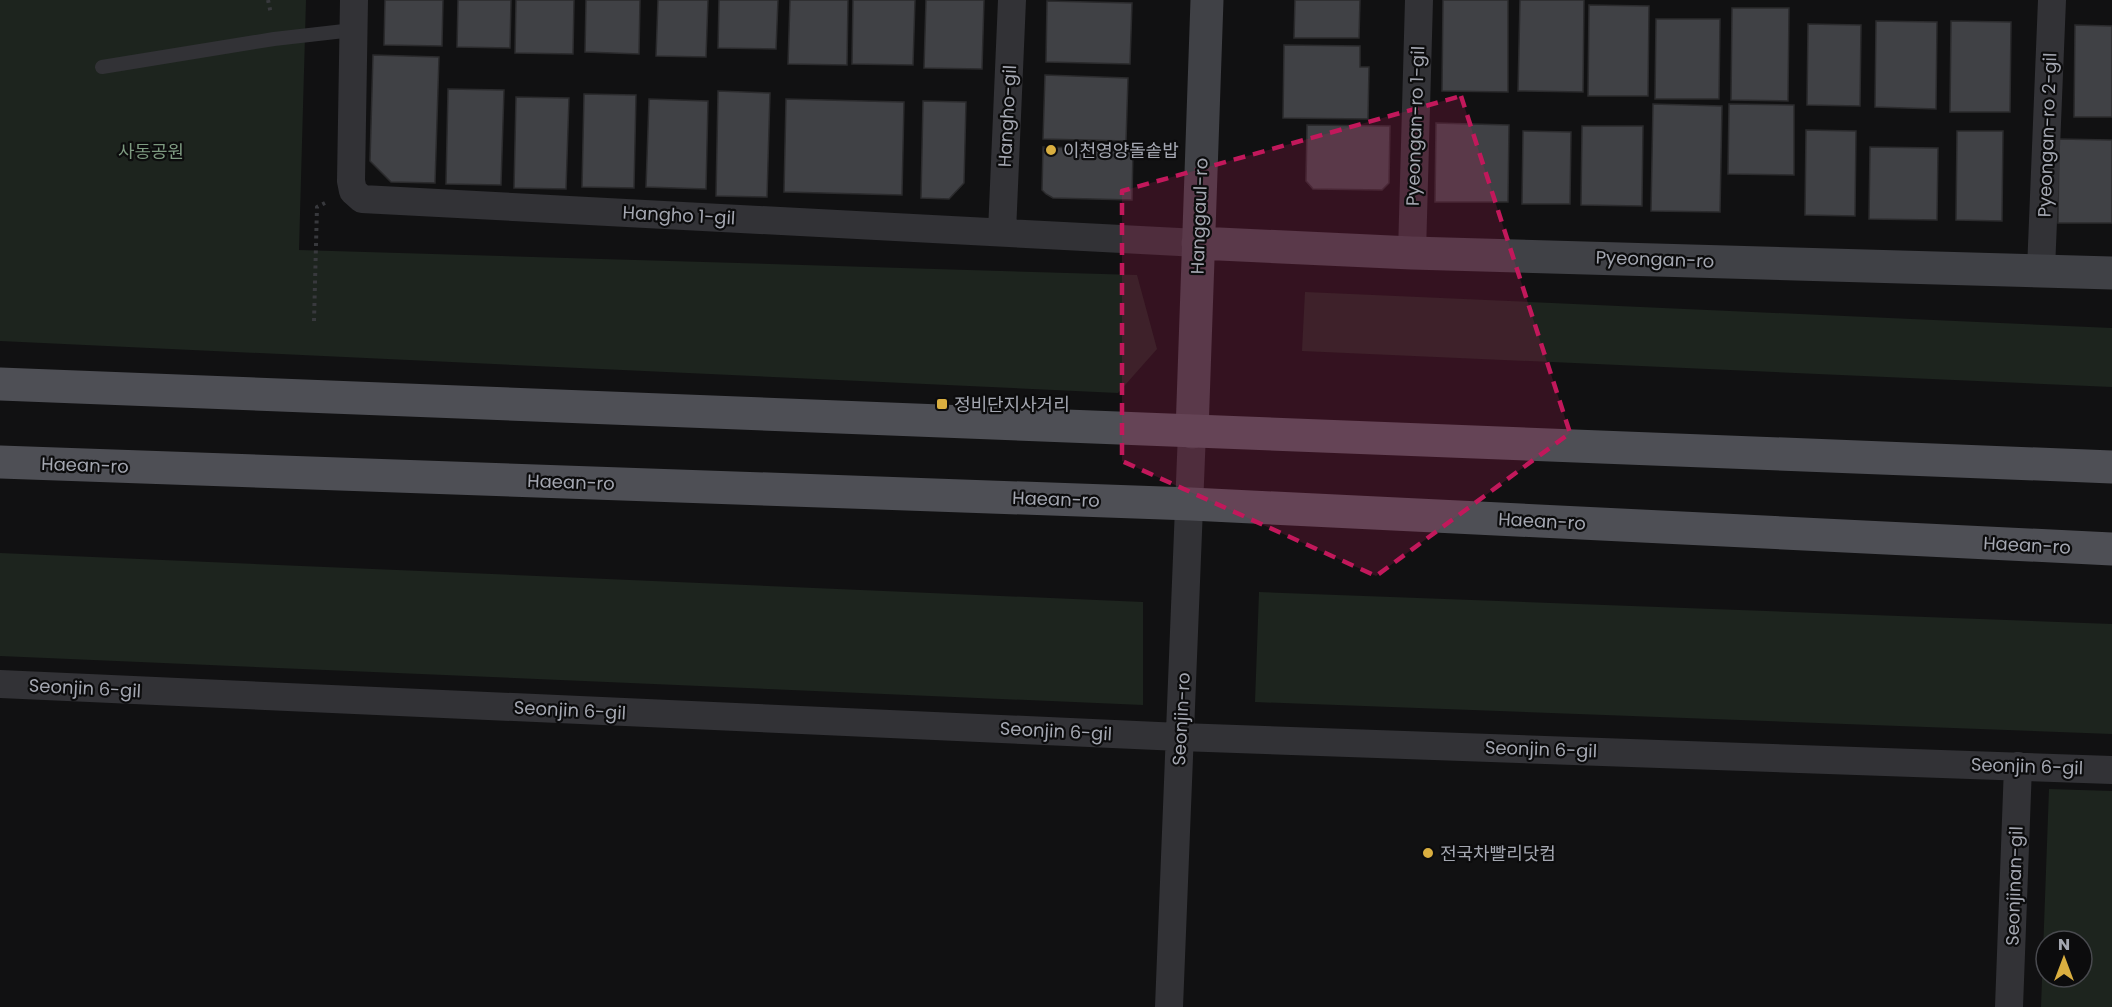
<svg xmlns="http://www.w3.org/2000/svg" width="2112" height="1007" viewBox="0 0 2112 1007" font-family="Poppins,'Noto Sans KR',sans-serif">
	<rect width="100%" height="100%" fill="#111112"/>
	<path fill="#1d241e" fill-rule="evenodd" d="M0 0H306L299 250 1137 275 1157 349 1118 393 0 341Z
		M1305 292 2112 328V387L1302 351Z
		M0 553 1143 602V705L0 656Z
		M1259 592 2112 624V734L1255 702Z
		M2049 789 2112 791V1007H2041ZM2046 941H2082V977H2046Z"/>
	<path fill="#404145" stroke="#2b2b2d" stroke-width="1.5" d="M385 0H443L442 46 384 45Z
		M458 0H511L510 48 457 47Z
		M516 0H574L573 54 515 53Z
		M586 0H640L639 54 585 52Z
		M658 0H708L706 57 656 56Z
		M719 0H778L776 49 718 48Z
		M790 0H848L847 65 788 64Z
		M853 0H915L913 65 852 64Z
		M926 0H984L982 69 924 68Z
		M1295 0H1360L1359 38H1294Z
		M1443 0H1508V92L1442 91Z
		M1520 0H1584L1583 92 1518 91Z
		M1047 1 1132 3 1130 64 1046 62Z
		M1589 5 1649 6 1648 96H1588Z
		M1732 8H1789L1788 101 1731 100Z
		M1656 19H1720L1719 99H1655Z
		M1876 21 1937 22 1936 109 1875 107Z
		M1951 21 2011 22 2010 112H1950Z
		M1808 24 1861 25 1860 106 1807 105Z
		M2075 25 2112 26V117H2074Z
		M1284 45 1360 46V67H1369L1368 119 1283 118Z
		M373 55 439 57 435 183 391 182 370 161Z
		M1045 75 1128 78 1126 141 1043 139Z
		M448 89 504 90 501 185 446 184Z
		M718 91 770 93 767 197 716 196Z
		M584 94 636 95 634 188 582 187Z
		M516 97 569 98 566 189 514 188Z
		M649 99 708 101 706 189 646 187Z
		M786 99 904 102 902 195 784 192Z
		M923 101 966 102 964 183 949 199 921 198Z
		M1653 104 1722 106 1720 212 1651 211Z
		M1729 104 1794 105V175L1728 174Z
		M1436 123 1509 125 1508 202H1435Z
		M1307 125 1390 126 1389 183 1382 190 1313 189 1306 181Z
		M1582 126H1643L1642 206 1581 205Z
		M1806 130 1856 131 1855 216 1805 215Z
		M1523 131 1571 132 1570 204H1522Z
		M1957 131H2003L2002 221 1956 220Z
		M2059 139 2112 140V223H2058Z
		M1043 147 1133 149 1132 200 1053 198 1046 194 1042 190Z
		M1870 147 1938 148 1937 220 1869 219Z"/>
	<g fill="none" stroke-linecap="round" stroke-linejoin="round">
		<path stroke="#38393d" stroke-width="4" stroke-dasharray="3 4.5" stroke-linecap="butt" d="M268 0 271 14
			M314 321 317 207 325 203"/>
		<path stroke="#323236" stroke-width="14" d="M102 67 274 39 353 30"/>
		<path stroke="#323236" stroke-width="28" d="M354 0 351 181 353 191 362 199 1198 243
			M1002 232 1012 0
			M1412 253 1419 0
			M2041 270 2052 0
			M0 684 1180 737 2112 770
			M1169 1007 1192 432
			M2009 1007 2018 766"/>
		<path stroke="#404146" stroke-width="33" d="M1198 243 1412 253 2112 273
			M1192 432 1207 0"/>
		<path stroke="#4e4f55" stroke-width="33" d="M0 384 2112 467
			M0 462 1191 504 2112 549"/>
	</g>
	<path fill="#c2185b" fill-opacity="0.2" stroke="#c2185b" stroke-width="4.5" stroke-dasharray="12 8" stroke-linejoin="round" d="M1461 96 1570 433 1376 576 1122 461V191Z"/>
	<g fill="#daaf40" stroke="#0c0c0d" stroke-width="2">
		<circle cx="1051" cy="150" r="6"/>
		<rect x="936" y="398" width="12" height="12" rx="3"/>
		<circle cx="1428" cy="853" r="6"/>
	</g>
	<g text-anchor="middle" dominant-baseline="central" stroke-width="4.5" stroke-linejoin="round" paint-order="stroke">
		<g font-size="18" fill="#a4a7b1" stroke="#0c0c0d">
			<text transform="translate(1007 116) rotate(-87)">Hangho-gil</text>
			<text transform="translate(1415 126) rotate(-88)">Pyeongan-ro 1-gil</text>
			<text transform="translate(2047 135) rotate(-88)">Pyeongan-ro 2-gil</text>
			<text transform="translate(679 215) rotate(3)">Hangho 1-gil</text>
			<text transform="translate(1199 216) rotate(-88)">Hanggaul-ro</text>
			<text transform="translate(1655 259) rotate(2)">Pyeongan-ro</text>
			<text transform="translate(85 465) rotate(2)">Haean-ro</text>
			<text transform="translate(571 482) rotate(2)">Haean-ro</text>
			<text transform="translate(1056 499) rotate(2)">Haean-ro</text>
			<text transform="translate(1542 521) rotate(3)">Haean-ro</text>
			<text transform="translate(2027 545) rotate(3)">Haean-ro</text>
			<text transform="translate(85 688) rotate(3)">Seonjin 6-gil</text>
			<text transform="translate(570 710) rotate(3)">Seonjin 6-gil</text>
			<text transform="translate(1181 719) rotate(-87)">Seonjin-ro</text>
			<text transform="translate(1056 731) rotate(3)">Seonjin 6-gil</text>
			<text transform="translate(1541 749) rotate(2)">Seonjin 6-gil</text>
			<text transform="translate(2027 766) rotate(2)">Seonjin 6-gil</text>
			<text transform="translate(2014 886) rotate(-88)">Seonjinan-gil</text>
		</g>
		<g font-size="18" fill="#a4a7b1" stroke="#0c0c0d" text-anchor="start">
			<text x="1063" y="150">이천영양돌솥밥</text>
			<text x="954" y="404">정비단지사거리</text>
			<text x="1440" y="853">전국차빨리닷컴</text>
		</g>
		<g font-size="18" fill="#7d9a80" stroke="#0c0c0d">
			<text x="151" y="151">사동공원</text>
		</g>
	</g>
	<g transform="translate(2064 959)"><circle r="28" fill="#0c0c0d" stroke="#494a4f" stroke-width="1.5"/>
	<path d="M0-4.5L10 22L0 15L-10 22Z" fill="#daaf40"/>
	<text y="-9" font-size="16" font-weight="bold" text-anchor="middle" fill="#a4a7b1">N</text>
	</g>
</svg>
